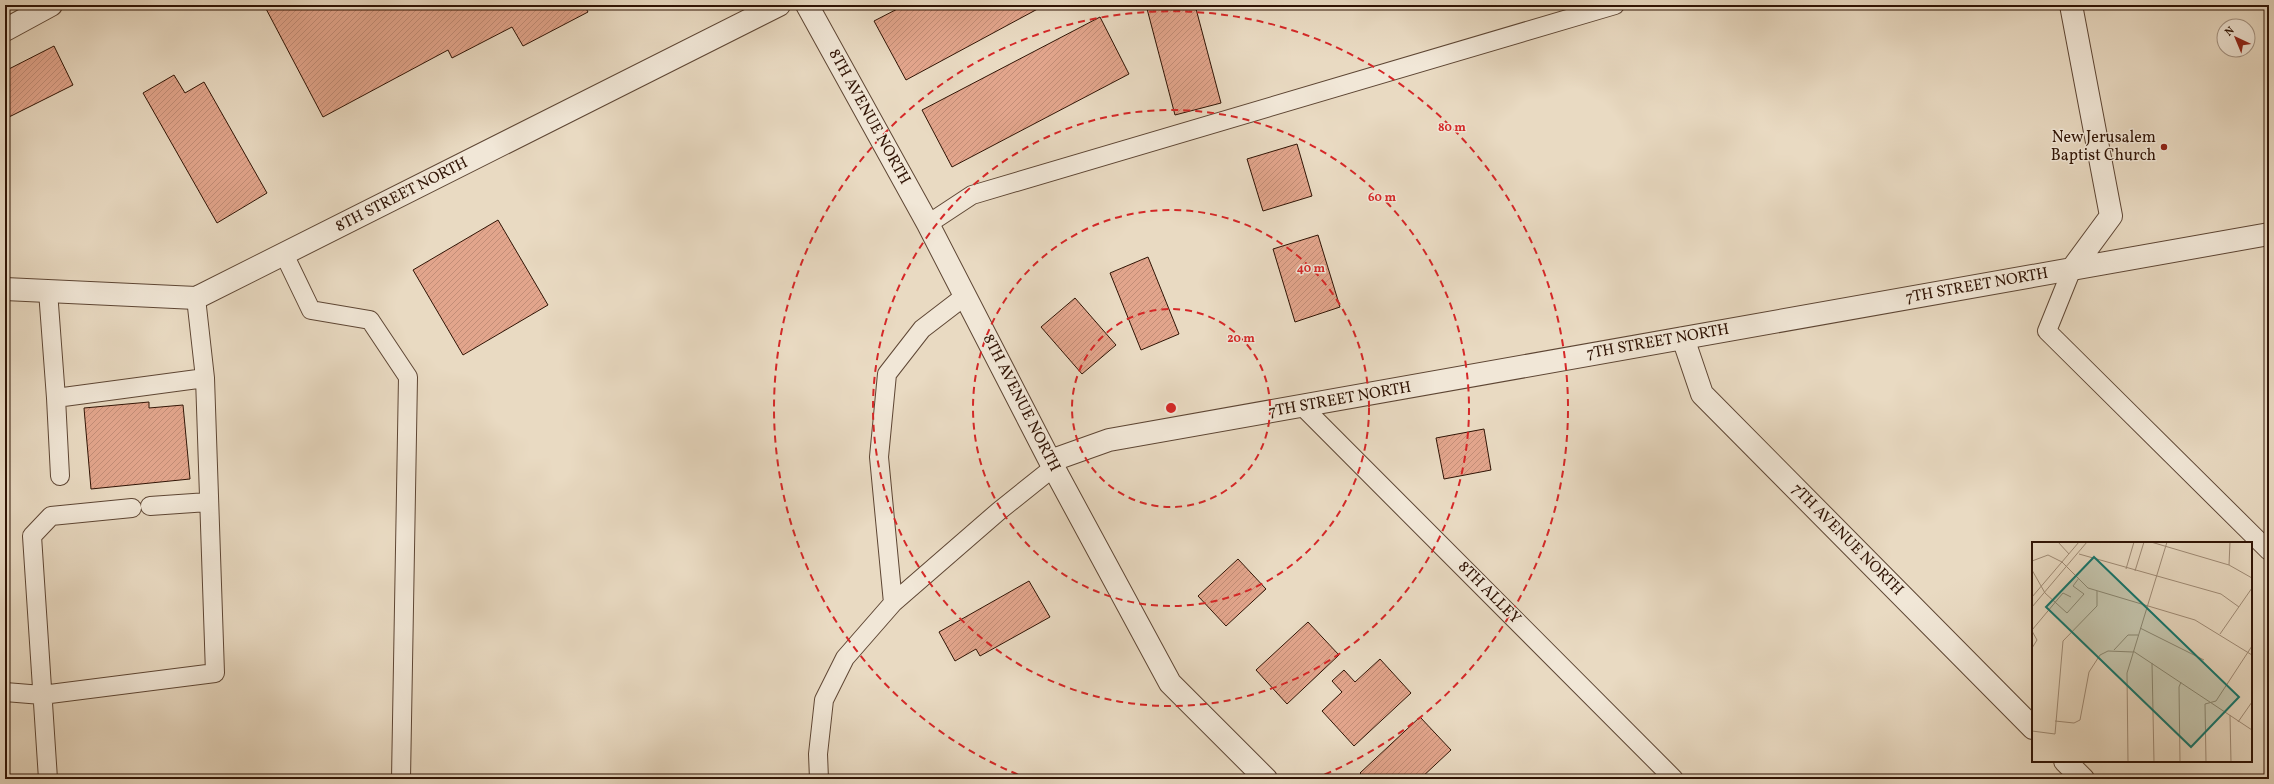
<svg xmlns="http://www.w3.org/2000/svg" width="2274" height="784" viewBox="0 0 2274 784" font-family="Vollkorn,serif">
	<defs>
		<pattern id="building-hatch" width="6" height="6" patternUnits="userSpaceOnUse"><rect width="6" height="6" fill="#e2a58c"/><path d="M-1 1l2-2M0 6l6-6M5 7l2-2" fill="none" stroke="#c28d77"/></pattern>
	</defs>
	<rect width="100%" height="100%" fill="#e9dac2"/>
	<filter id="stains"><feTurbulence type="fractalNoise" baseFrequency=".005" numOctaves="4"/><feColorMatrix values="0 0 0 0 .2 0 0 0 0 .09 0 0 0 0 .02 0 0 0 .5 -.17"/></filter>
	<radialGradient id="worn" r=".72"><stop offset=".6" stop-color="#630" stop-opacity="0"/><stop offset="1" stop-color="#630" stop-opacity=".3"/></radialGradient>
	<path fill="url(#building-hatch)" stroke="#301405" d="M264 5H584L588 12 523 46 512 27 452 58 448 50 323 117Z
		M905 5H1045L906 80 874 21Z
		M1146 5H1195L1221 103 1175 115Z
		M1100 17 1129 74 952 167 922 110Z
		M54 46 73 85 5 119V71Z
		M174 75 185 93 204 82 267 193 217 223 143 93Z
		M1297 144 1312 196 1263 211 1247 159Z
		M498 220 548 305 463 355 413 270Z
		M1318 235 1340 307 1295 322 1273 249Z
		M1148 257 1179 334 1141 350 1110 273Z
		M1075 298 1116 345 1082 374 1041 327Z
		M149 402V408L183 405 190 479 91 489 84 408Z
		M1484 429 1491 470 1444 479 1436 438Z
		M1238 559 1266 589 1226 626 1198 596Z
		M1029 581 1050 617 980 656 976 649 955 661 939 632Z
		M1308 622 1339 655 1287 704 1256 670Z
		M1380 659 1411 693 1354 746 1322 711 1342 692 1332 681 1344 670 1355 682Z
		M1420 717 1451 750 1420 779H1366L1360 773Z"/>
	<g fill="none" stroke-linecap="round" stroke-linejoin="round">
		<g stroke="#5e4634" stroke-width="20">
			<path id="lane" d="M928 224 972 195 1615 5
				M284 254 311 310 370 320 408 377 401 779
				M2072 269 2047 331 2269 551
				M196 298 205 378
				M56 398 60 476
				M1303 407 1674 779
				M150 506 208 502
				M893 603 879 457 887 374 922 329 965 296
				M5 692 42 695 215 673 205 378 56 398 48 291
				M48 779 32 536 51 516 132 508
				M819 779 818 754 824 700 845 658 893 603 999 511 1054 467"/>
		</g>
		<g stroke="#5e4634" stroke-width="24">
			<path id="street" d="M807 5 928 224 1050 461 1170 683 1266 779
				M2071 5 2111 216 2072 269
				M5 30 51 5
				M5 289 196 298 779 5
				M1683 338 1702 394 2033 728
				M1050 461 1109 440 2269 234
				M2065 761 2083 779"/>
		</g>
		<use href="#lane" stroke="#f1e7d7" stroke-width="18"/>
		<use href="#street" stroke="#f1e7d7" stroke-width="22"/>
	</g>
	<g fill="none" stroke="#d62828" stroke-width="2" stroke-dasharray="7 5">
		<circle cx="1171" cy="408" r="99"/>
		<circle cx="1171" cy="408" r="198"/>
		<circle cx="1171" cy="408" r="298"/>
		<path d="M1029 779A397 397 0 1 1 1313 779"/>
	</g>
	<circle fill="#8f2418" stroke="#f1e7d7" stroke-width="1.5" cx="2164" cy="147" r="4"/>
	<g text-anchor="middle" dominant-baseline="central" stroke-width="3" stroke-linejoin="round" paint-order="stroke">
		<g font-size="16" fill="#301405" stroke="#f1e7d7">
			<text transform="translate(869 117) rotate(61)">8TH AVENUE NORTH</text>
			<text transform="translate(402 195) rotate(-27)">8TH STREET NORTH</text>
			<text transform="translate(1977 286) rotate(-10)">7TH STREET NORTH</text>
			<text transform="translate(1658 342) rotate(-10)">7TH STREET NORTH</text>
			<text transform="translate(1340 400) rotate(-10)">7TH STREET NORTH</text>
			<text transform="translate(1021 403) rotate(63)">8TH AVENUE NORTH</text>
			<text transform="translate(1847 540) rotate(45)">7TH AVENUE NORTH</text>
			<text transform="translate(1489 593) rotate(45)">8TH ALLEY</text>
		</g>
		<g font-size="16" fill="#301405" stroke="#f1e7d7" text-anchor="end">
			<text x="2156" y="138">New Jerusalem<tspan x="2156" dy="18">Baptist Church</tspan></text>
		</g>
	</g>
	<g transform="translate(2032 542)">
		<rect width="220" height="220" fill="#e9dac2"/>
		<path fill="none" stroke="#9f8b76" stroke-width="1" d="M26 0 37 12M119 0 197 23 220 36M47 12 189 52 207 65M0 19 16 13 30 20 56 46 163 78 220 113M197 23 198 0M94 27 102 0M0 28 13 51 35 71 52 52 41 44 47 36M103 29 112 0M0 55 47 0M0 65 55 0M108 86 172 118M0 88 31 51 39 55M0 89 5 98 0 106M188 92 220 46M82 108 96 93H106M101 109 220 188M120 121 122 220M198 173 199 220M23 179 42 181 48 178 57 130 68 113 76 109 101 110M206 180 220 160M0 189 23 192 31 99 65 64V49M96 220 95 131 135 0M148 220 147 145 149 140M174 220 173 162 184 159 220 104"/>
		<path fill="#0f766e" fill-opacity="0.15" stroke="#0f766e" stroke-width="2" d="M62 15 207 155 159 205 14 65Z"/>
		<rect width="220" height="220" fill="none" stroke="#301405" stroke-width="2"/>
	</g>
	<circle cx="1171" cy="408" r="6" fill="#d62828" stroke="#f1e7d7" stroke-width="2"/>
	<g font-size="12" text-anchor="middle" font-weight="bold" fill="#d62828" stroke="#f1e7d7" stroke-width="3" stroke-linejoin="round" paint-order="stroke">
		<text x="1452" y="131">80 m</text>
		<text x="1382" y="201">60 m</text>
		<text x="1311" y="272">40 m</text>
		<text x="1241" y="342">20 m</text>
	</g>
	<rect width="2274" height="784" fill="none" stroke="#e9dac2" stroke-width="20"/>
	<rect x="6" y="6" width="2262" height="772" fill="none" stroke="#301405" stroke-width="2"/>
	<rect x="10" y="10" width="2254" height="764" fill="none" stroke="#301405"/>
	<g transform="translate(2236 38) rotate(316)"><circle r="19" fill="#f1e7d7" stroke="#a49383"/>
	<path d="M0-3L7 15L0 10L-7 15Z" fill="#8f2418"/>
	<text y="-6" font-size="11" font-weight="bold" text-anchor="middle" fill="#301405">N</text>
	</g>
	<rect width="100%" height="100%" filter="url(#stains)"/>
	<rect width="100%" height="100%" fill="url(#worn)"/>
</svg>
